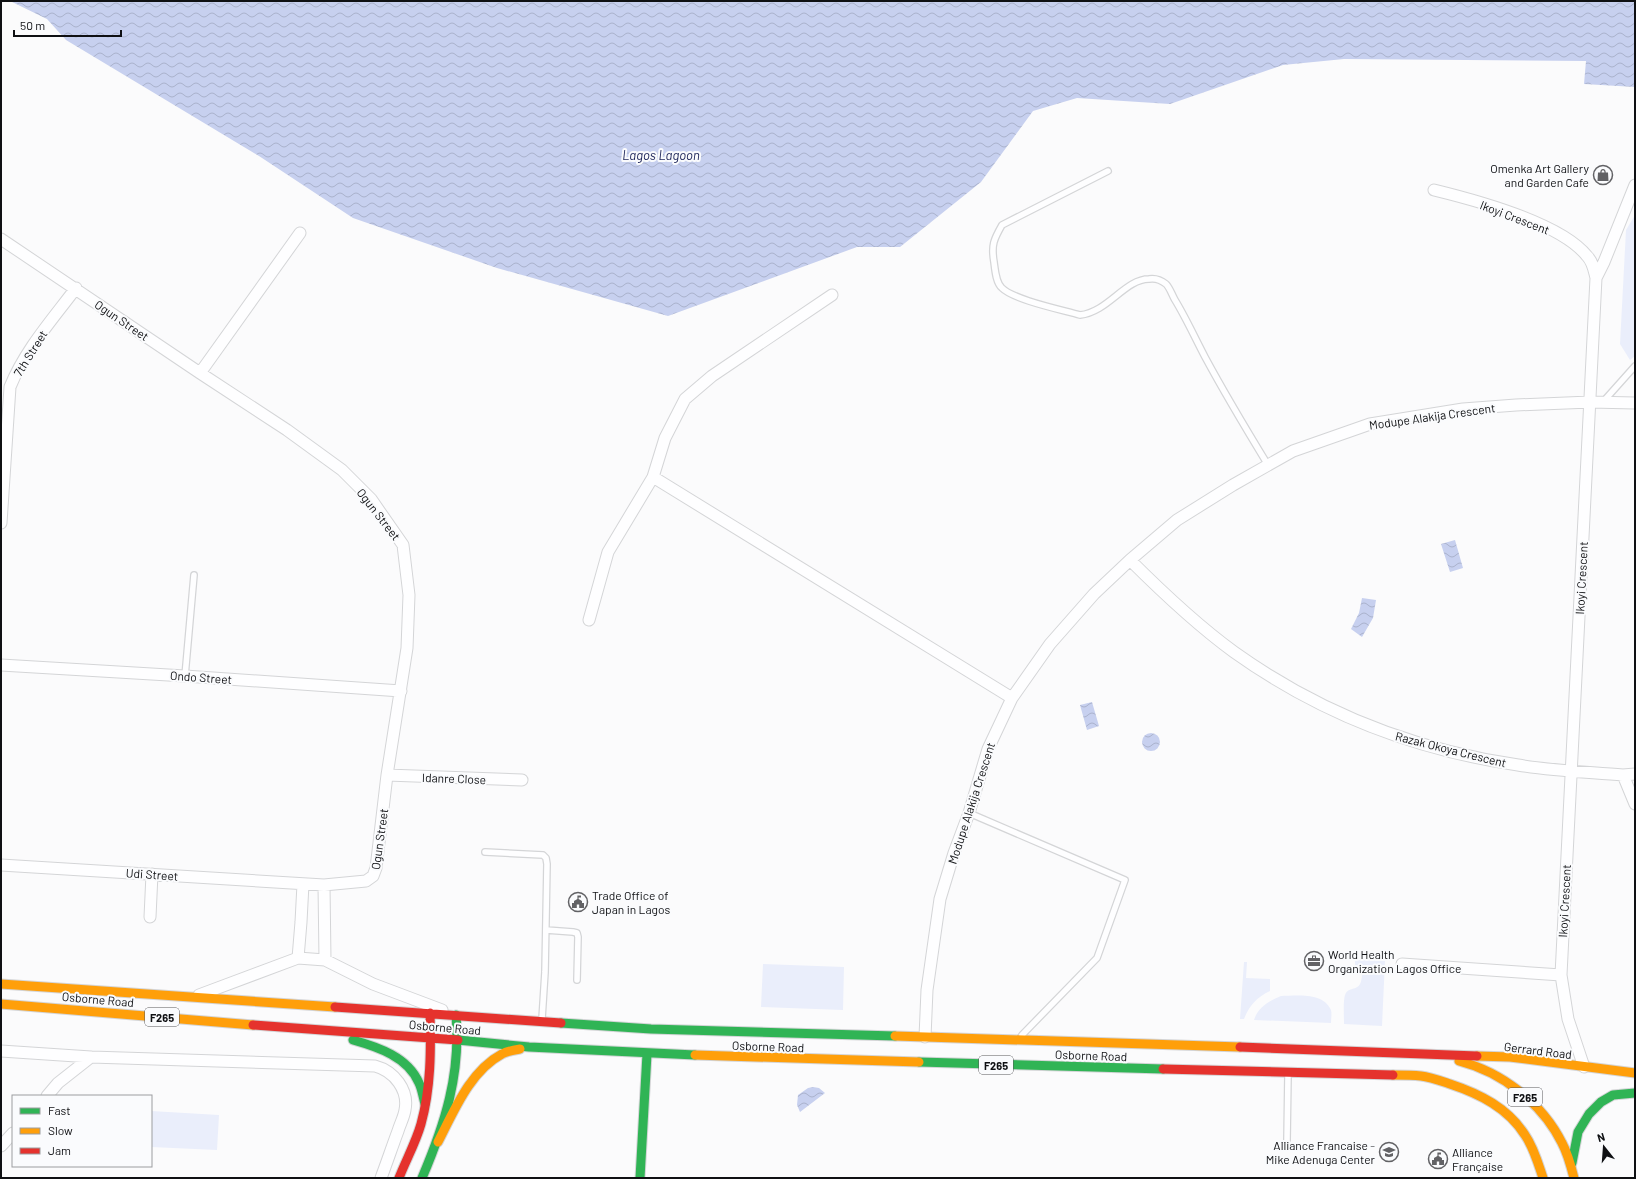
<svg xmlns="http://www.w3.org/2000/svg" width="1636" height="1179" viewBox="0 0 1636 1179" font-family="Barlow,sans-serif">
	<defs>
		<pattern id="water-waves" width="16" height="10" patternUnits="userSpaceOnUse"><rect width="16" height="10" fill="#c7d0ef"/><path d="M0 5q4-4 8 0t8 0" fill="none" stroke="#aab2cc"/></pattern>
	</defs>
	<rect width="100%" height="100%" fill="#fbfbfc"/>
	<path fill="#eaeefb" d="M1635 215V356L1630 360 1620 344 1626 230Z
		M1355 960 1385 961 1382 1026 1344 1024C1344 1016 1343 1001 1345 995 1349 984 1362 995 1362 973L1355 972Z
		M1244 962H1247L1246 978 1270 979V991C1257 997 1249 1006 1244 1019H1240Z
		M763 964 844 967 843 1010 761 1007Z
		M1281 996C1296 996 1323 992 1331 1010 1332 1014 1331 1019 1331 1023L1254 1020C1258 1007 1269 1001 1281 996Z
		M151 1111 219 1115 217 1150 151 1147Z"/>
	<path fill="url(#water-waves)" d="M10 1H1635V87L1584 84 1586 61 1344 59 1283 65 1170 104 1077 98 1033 111 981 182 900 247H857L668 316 497 268 353 218 259 156 66 40 47 19Z
		M1455 540 1463 568 1450 572 1441 544Z
		M1362 598 1376 600 1373 618 1362 637 1351 629 1359 613Z
		M1092 702 1099 726 1087 730 1080 705Z
		M1142 742a9 9 0 1 1 18 0a9 9 0 1 1-18 0Z
		M813 1087 819 1088 825 1093 800 1112 797 1105 798 1095 808 1088Z"/>
	<g fill="none" stroke-linecap="round" stroke-linejoin="round">
		<g stroke="#d4d5d7" stroke-width="8">
			<path id="lane" d="M1108 171 1002 225C994 239 991 245 994 262 995 270 996 283 1002 288 1014 300 1063 310 1080 315 1108 312 1125 279 1149 279 1155 278 1161 280 1166 284 1170 288 1172 295 1175 300 1186 318 1195 338 1205 357 1225 394 1246 429 1268 465
				M1602 403 1635 366
				M185 676 194 575
				M969 813 1125 880 1097 958 1022 1035
				M485 852 543 855 546 858 547 864 545 972 542 1019
				M546 930 573 932 577 933 578 937 577 980
				M1287 1140 1288 1075"/>
		</g>
		<g stroke="#d4d5d7" stroke-width="13">
			<path id="street" d="M1434 190C1475 200 1561 223 1587 256 1593 262 1594 270 1596 278L1561 975 1568 1019 1584 1067
				M1 239 200 373 287 430 342 470 371 499 403 545 409 595 407 648 387 775 376 868 373 876 366 881 324 885 1 865
				M1596 278 1604 262 1635 185
				M200 373 300 233
				M653 477 665 438 685 399 712 376 832 295
				M1 523 10 387C25 350 52 320 76 288
				M1130 560C1163 593 1197 625 1234 652 1318 712 1415 750 1518 765 1553 771 1588 772 1623 775L1635 774
				M589 620 608 552 653 477 1012 698
				M1 665 185 676 401 691
				M387 775 522 780
				M1623 775 1635 804
				M324 885 325 960
				M150 917 152 874
				M298 958 301 922 303 884
				M1402 964 1561 975
				M199 995 298 958 325 960 373 984 442 1010
				M925 1037 927 990 940 899 954 853 969 813 988 749 1012 698 1050 644 1094 594 1130 560 1177 520 1233 485 1293 451 1370 424 1463 409 1516 405 1590 402 1635 403
				M1 1051 91 1057 375 1066C394 1071 409 1090 405 1110 404 1117 400 1124 398 1131 392 1147 387 1162 381 1178
				M47 1096 58 1083 91 1057
				M1 1146 13 1133"/>
		</g>
		<g stroke="#d4d5d7" stroke-width="11">
			<path id="fast" d="M561 1023 651 1029 895 1036
				M353 1040C378 1047 408 1057 419 1083 422 1089 423 1097 425 1104
				M458 1040 529 1047 695 1055
				M919 1062 1163 1069
				M1572 1163 1578 1132 1589 1114 1601 1102 1613 1095 1635 1093
				M422 1178C445 1124 461 1074 456 1015
				M640 1178 647 1054"/>
		</g>
		<g stroke="#d4d5d7" stroke-width="11">
			<path id="slow" d="M1 984 335 1007
				M1 1004 253 1025
				M895 1036 1240 1047
				M695 1055 919 1062
				M1477 1056 1510 1057 1635 1073
				M1459 1061C1502 1072 1542 1103 1562 1143 1568 1154 1571 1166 1574 1178
				M1393 1075C1402 1075 1412 1075 1421 1076 1430 1077 1441 1081 1450 1084 1480 1094 1508 1108 1525 1135 1534 1148 1538 1163 1543 1178
				M438 1142C454 1111 470 1071 502 1054 507 1051 514 1050 520 1049"/>
		</g>
		<g stroke="#d4d5d7" stroke-width="11">
			<path id="jam" d="M335 1007 561 1023
				M253 1025 458 1040
				M1240 1047 1477 1056
				M1163 1069 1393 1075
				M399 1178C406 1160 416 1142 421 1124 431 1088 431 1050 430 1013"/>
		</g>
		<use href="#lane" stroke="#fefeff" stroke-width="5.5"/>
		<use href="#street" stroke="#fefeff" stroke-width="11"/>
		<use href="#fast" stroke="#30b455" stroke-width="9"/>
		<use href="#slow" stroke="#ff9f0a" stroke-width="9"/>
		<use href="#jam" stroke="#e5322d" stroke-width="9"/>
	</g>
	<defs>
		<g id="shop-ring" transform="scale(1)"><circle r="9.5" fill="#fafbfd" stroke="#626265" stroke-width="1.5"/><path d="M-5-2.5h2.3a2.7 3.5 0 0 1 5.4 0H5L5.5 6h-11ZM-1.5-2.5h3a1.5 2.3 0 0 0-3 0Z" fill="#626265"/></g>
		<g id="civic-ring" transform="scale(1)"><circle r="9.5" fill="#fafbfd" stroke="#626265" stroke-width="1.5"/><path d="M-.6-6.5H3V-4.5H.6V-3L4-1V1h2V6H-6V1h2V-1L-.6-3ZM-1.2 2.5V6h2.4V2.5Z" fill="#626265"/></g>
		<g id="office-ring" transform="scale(1)"><circle r="9.5" fill="#fafbfd" stroke="#626265" stroke-width="1.5"/><path d="M-6-3h4V-5.5h4V-3h4V5H-6ZM-1-4.5V-3h2v-1.5ZM-6 0V1H6V0Z" fill="#626265"/></g>
		<g id="school-ring" transform="scale(1)"><circle r="9.5" fill="#fafbfd" stroke="#626265" stroke-width="1.5"/><path d="M0-5L7-2L0 1L-7-2ZM-4 1L0 2.5L4 1V4Q0 6-4 4Z" fill="#626265"/></g>
	</defs>
	<g fill-rule="evenodd">
		<use href="#shop-ring" x="1603" y="175"/>
		<use href="#civic-ring" x="578" y="902"/>
		<use href="#office-ring" x="1314" y="961"/>
		<use href="#school-ring" x="1389" y="1152"/>
		<use href="#civic-ring" x="1438" y="1159"/>
	</g>
	<g text-anchor="middle" dominant-baseline="central" stroke-width="4" stroke-linejoin="round" paint-order="stroke">
		<g fill="#fafbfd" stroke="#565659" stroke-width="1">
			<rect x="145" y="1008" width="34" height="18" rx="3"/>
			<rect x="979" y="1056" width="34" height="18" rx="3"/>
			<rect x="1508" y="1088" width="34" height="18" rx="3"/>
		</g>
		<g font-size="11" font-weight="bold" fill="#0f1013">
			<text x="162" y="1017">F265</text>
			<text x="996" y="1065">F265</text>
			<text x="1525" y="1097">F265</text>
		</g>
		<g font-size="12" fill="#0f1013" stroke="#fafbfd" text-anchor="start">
			<text x="1589" y="168" text-anchor="end">Omenka Art Gallery<tspan x="1589" dy="14">and Garden Cafe</tspan></text>
			<text x="592" y="895">Trade Office of<tspan x="592" dy="14">Japan in Lagos</tspan></text>
			<text x="1328" y="954">World Health<tspan x="1328" dy="14">Organization Lagos Office</tspan></text>
			<text x="1375" y="1145" text-anchor="end">Alliance Francaise -<tspan x="1375" dy="14">Mike Adenuga Center</tspan></text>
			<text x="1452" y="1152">Alliance<tspan x="1452" dy="14">Française</tspan></text>
		</g>
		<g font-size="12" fill="#0f1013" stroke="#fafbfd">
			<text transform="translate(1515 217) rotate(21)">Ikoyi Crescent</text>
			<text transform="translate(122 320) rotate(34)">Ogun Street</text>
			<text transform="translate(30 353) rotate(-58)">7th Street</text>
			<text transform="translate(1432 416) rotate(-8)">Modupe Alakija Crescent</text>
			<text transform="translate(379 514) rotate(52)">Ogun Street</text>
			<text transform="translate(1581 578) rotate(-87)">Ikoyi Crescent</text>
			<text transform="translate(201 677) rotate(4)">Ondo Street</text>
			<text transform="translate(1451 749) rotate(14)">Razak Okoya Crescent</text>
			<text transform="translate(454 778) rotate(2)">Idanre Close</text>
			<text transform="translate(971 803) rotate(-72)">Modupe Alakija Crescent</text>
			<text transform="translate(379 839) rotate(-82)">Ogun Street</text>
			<text transform="translate(152 874) rotate(4)">Udi Street</text>
			<text transform="translate(1564 901) rotate(-87)">Ikoyi Crescent</text>
			<text transform="translate(98 999) rotate(5)">Osborne Road</text>
			<text transform="translate(445 1027) rotate(5)">Osborne Road</text>
			<text transform="translate(768 1046) rotate(2)">Osborne Road</text>
			<text transform="translate(1538 1050) rotate(7)">Gerrard Road</text>
			<text transform="translate(1091 1055) rotate(2)">Osborne Road</text>
		</g>
		<g font-size="13" font-style="italic" fill="#1c2357" stroke="#fafbfd">
			<text x="661" y="155">Lagos Lagoon</text>
		</g>
	</g>
	<rect width="1636" height="1179" fill="none" stroke="#0f1013" stroke-width="4"/>
	<rect x="12" y="1095" width="140" height="72" fill="#fafbfd" stroke="#9c9d9f"/>
	<rect x="20" y="1108" width="20" height="6" fill="#30b455" stroke="#9c9d9f"/>
	<text x="48" y="1115" font-size="12" fill="#0f1013">Fast</text>
	<rect x="20" y="1128" width="20" height="6" fill="#ff9f0a" stroke="#9c9d9f"/>
	<text x="48" y="1135" font-size="12" fill="#0f1013">Slow</text>
	<rect x="20" y="1148" width="20" height="6" fill="#e5322d" stroke="#9c9d9f"/>
	<text x="48" y="1155" font-size="12" fill="#0f1013">Jam</text>
	<g transform="translate(1604 1147) rotate(343)" stroke="#fafbfd" stroke-width="3" paint-order="stroke">
	<path d="M0-3L7 15L0 10L-7 15Z" fill="#0f1013"/>
	<text y="-6" font-size="11" font-weight="bold" text-anchor="middle" fill="#0f1013">N</text>
	</g>
	<path d="M14 30v6h107v-6" fill="none" stroke="#0f1013" stroke-width="2"/>
	<text x="20" y="30" font-size="12" fill="#0f1013" stroke="#fafbfd" stroke-width="3" paint-order="stroke">50 m</text>
</svg>
